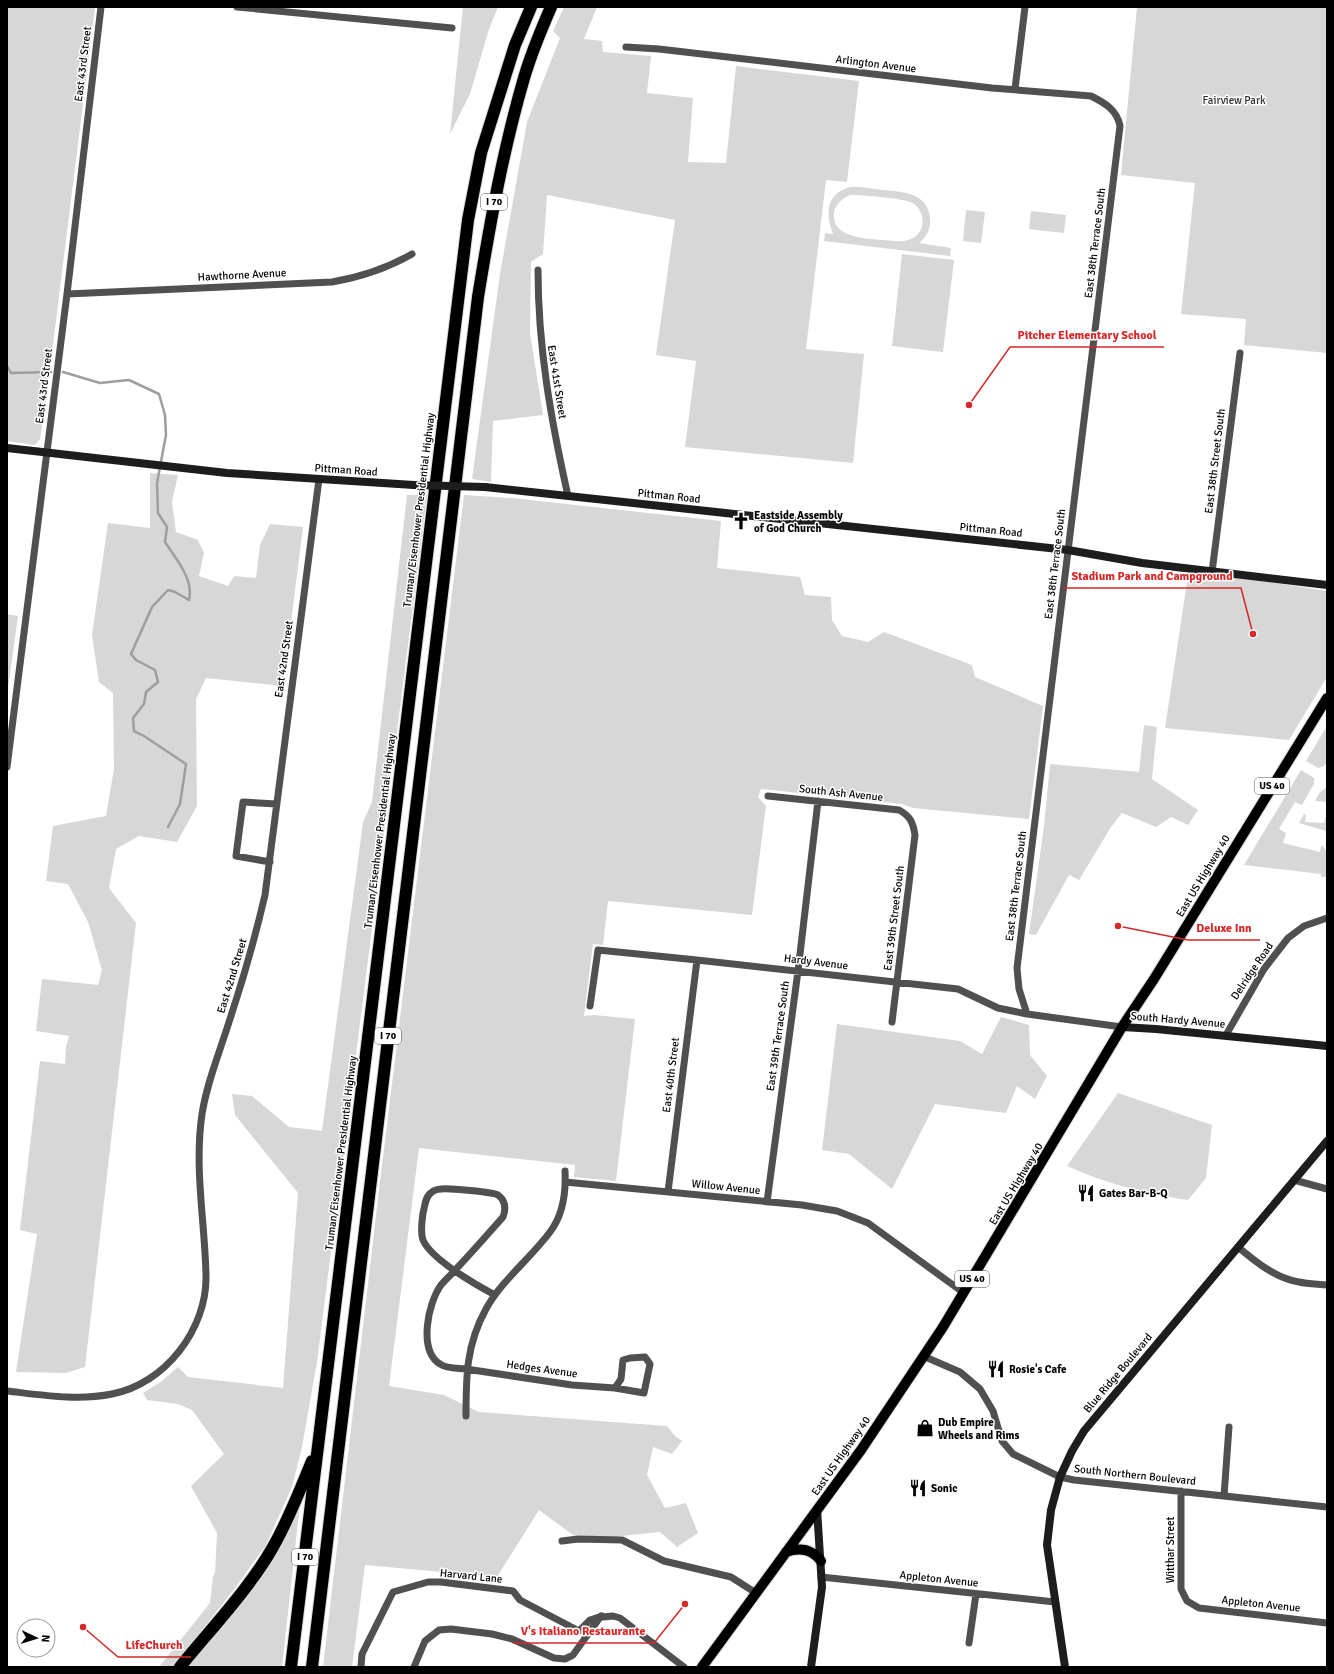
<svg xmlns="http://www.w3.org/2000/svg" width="1334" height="1674" viewBox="0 0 1334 1674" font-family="Signika,sans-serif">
	<rect width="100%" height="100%" fill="#fff"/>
	<path fill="#d7d7d7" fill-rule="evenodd" d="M7 7H95L45 409 40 439 35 445 7 441Z
		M463 7H498L489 29 470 94 450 134Z
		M564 7H597L584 39 602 41 603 52 651 56 647 93 693 98 688 162 726 163 736 66 859 81 847 182 826 180 806 349 864 354 853 463 685 447 696 361 656 355 675 220 547 195 543 254 531 262 530 333 543 415 493 421 491 482 472 479 500 274 527 122 560 38 553 31Z
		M1137 7H1327V353L1244 345 1246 319 1181 314 1195 183 1121 175Z
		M851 187C862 186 872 189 883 190 903 192 928 192 930 219 931 230 926 237 919 243L951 248 950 256 824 241 825 233 833 234C825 213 826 193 851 187ZM850 195H857C868 196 907 198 914 204 926 213 926 233 911 239 905 242 899 241 893 241 874 238 831 241 834 213 835 204 842 199 850 195Z
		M966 210 985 212 981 243 963 241Z
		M1031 211 1066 215 1064 233 1029 229Z
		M902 254 954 260 943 352 892 346Z
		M150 473 178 475 172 502 176 532 198 540 204 553 199 576 228 586 234 576 256 578 260 545 270 524 303 527 283 686 206 678 196 699 197 806 177 842 139 836 116 849 109 888 136 923 85 1367 66 1373 16 1372 37 1234 20 1230 40 1061 65 1064 66 1047 69 1036 36 1031 42 979 98 985 102 970 88 922 68 884 46 881 53 826 106 816 114 769 113 693 99 682 92 635 108 523 150 528Z
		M407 495H427L317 1362 302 1447 292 1487 266 1545 235 1588 173 1667H159L210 1603 213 1576 215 1573 217 1533 191 1486 224 1454 192 1410 178 1404 147 1400 143 1393 162 1381 178 1367 188 1377 283 1388 298 1193 235 1115 232 1094 252 1096 289 1127 322 1131 363 822 372 802Z
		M464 495 512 498 721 521 717 568 800 577 805 595 831 597 832 620 842 636 868 642 884 632 972 665 975 677 1043 706 1029 819 913 808 902 804 761 789 758 797 766 806 752 915 608 901 603 945 593 944 584 1016 594 1015 635 1019 616 1181 574 1177 575 1165 419 1148 389 1386 444 1395 479 1412 667 1426 674 1435 682 1441 672 1454 653 1447 647 1475 665 1508 686 1503 698 1533 677 1547 660 1532 612 1537 573 1535 539 1510 497 1577 365 1565 352 1667H323L379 1190Z
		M1189 569 1327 591V677L1289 740 1165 728Z
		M7 614 18 616 7 696Z
		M1144 725 1157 727 1152 779 1198 810 1188 825 1171 817 1156 827 1122 813 1111 827 1079 880 1069 875 1036 935 1029 934 1044 826 1050 764 1139 772Z
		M1327 726V762L1324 766 1318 768 1306 761Z
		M1301 770 1314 778V784L1302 805 1295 802 1279 829 1286 833 1283 843 1320 852 1321 846H1323L1327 852V877H1321V874L1244 865Z
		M1327 787V802L1315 801 1320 792Z
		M1304 814 1306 815 1305 822 1324 823 1325 818 1327 817 1326 831 1299 823Z
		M1001 1017 1029 1025 1030 1055 1047 1076 1035 1099 1017 1086 1006 1113 935 1104 892 1189 849 1154 822 1150 837 1024 960 1041 982 1054Z
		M1118 1093 1212 1125 1206 1178 1188 1200C1147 1194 1104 1183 1067 1166Z
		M300 1504 282 1667H187L278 1548Z"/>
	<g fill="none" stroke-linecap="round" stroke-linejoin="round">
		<path stroke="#9e9e9e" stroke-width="2.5" d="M7 366 11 373 51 372
			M63 372 100 383 129 380 159 394 165 415 166 435 157 483 158 513 167 527 165 542C176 559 194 579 189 600L175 592 168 590 152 607 131 654 136 660 155 670 158 682 146 692 144 704 133 718 134 731 144 736 186 764 180 804 168 827"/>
		<g stroke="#dbdbdb" stroke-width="12">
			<path id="primary" d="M786 1552C800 1547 812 1549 821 1561
				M702 1667 861 1450 943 1327 1122 1027 1154 979 1327 698"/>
		</g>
		<g stroke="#dbdbdb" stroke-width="14">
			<path id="highway" d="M180 1667C210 1630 250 1588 273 1547 289 1519 300 1490 312 1461
				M291 1667 468 220 481 153 515 45 531 7
				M312 1667 478 297C490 223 503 150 524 78 531 54 541 30 551 7"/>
		</g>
		<path stroke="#505050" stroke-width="7" d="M237 7 452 28
			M626 47 659 49 992 88 1091 96C1105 103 1117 110 1120 126L1017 968 1019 989 1027 1014
			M1015 89 1025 7
			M538 270C538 348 551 420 568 496
			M67 294 332 282C361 277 386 269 412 254
			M1212 572 1240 353
			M7 767 67 294 101 7
			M768 796 899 810C910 816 913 822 915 835L892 1022
			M270 862 236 856 243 802 277 804
			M590 1006 598 950 697 960 958 989 998 1008 1027 1014 1122 1027
			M1226 1035 1264 969 1288 938 1304 926 1327 918
			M1294 1180 1327 1189
			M565 1182 802 1205 837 1211 868 1223 964 1293
			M668 1192 697 960
			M767 1202 798 971 818 801
			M1238 1247C1256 1262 1275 1278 1299 1282 1308 1284 1318 1284 1327 1285
			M495 1295C476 1285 431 1259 423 1240 420 1232 422 1222 423 1213 425 1206 425 1196 432 1192 434 1190 439 1189 441 1189 448 1188 493 1192 498 1195 506 1201 506 1209 503 1217 488 1234 473 1251 458 1267 453 1273 446 1279 441 1285 428 1303 418 1350 440 1364 447 1369 457 1368 466 1369L572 1385 615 1388 644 1393 650 1364 645 1357 630 1358 623 1360 621 1379 615 1388
			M923 1356 960 1372 980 1389 993 1411 1002 1441 1013 1454 1060 1477 1074 1480 1327 1507
			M7 1391C42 1395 78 1401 112 1394 165 1384 207 1329 206 1276 205 1222 194 1169 202 1114 207 1082 219 1054 229 1022 243 980 255 938 265 895L319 479
			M466 1416C466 1377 466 1345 486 1309 502 1280 530 1259 550 1232 563 1215 566 1191 565 1171
			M1181 1491V1589L1187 1601 1199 1608 1327 1623
			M1224 1496 1229 1427
			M562 1541 578 1539 622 1540 664 1561 731 1577 756 1593
			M821 1577 1055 1602
			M969 1643 976 1594
			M361 1667 362 1654 393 1592 428 1582H441L513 1591 520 1600 579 1631 590 1620 602 1616 603 1617 613 1616 620 1618 684 1667
			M414 1667 425 1641 439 1630 451 1629 492 1634 512 1639 554 1658 565 1659 573 1655 601 1616"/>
		<path stroke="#1d1d1d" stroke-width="8" d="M7 448 227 473 414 485
			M485 487 1068 550 1142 563 1327 585
			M1122 1027 1156 1029 1327 1046
			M811 1667 822 1587 817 1509
			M1065 1667 1047 1545 1051 1510 1060 1477 1072 1451 1084 1431 1327 1141"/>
		<use href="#primary" stroke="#000" stroke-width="10"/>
		<use href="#highway" stroke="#000" stroke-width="12"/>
		<path stroke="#1d1d1d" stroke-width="8" d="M414 485 485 487"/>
	</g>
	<defs>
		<g id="church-bare" transform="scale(1.38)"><path d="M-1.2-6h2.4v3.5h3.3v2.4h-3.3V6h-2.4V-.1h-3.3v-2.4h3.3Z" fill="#000" stroke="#fff" stroke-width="2.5" paint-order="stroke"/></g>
		<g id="restaurant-bare" transform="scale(1.38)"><path d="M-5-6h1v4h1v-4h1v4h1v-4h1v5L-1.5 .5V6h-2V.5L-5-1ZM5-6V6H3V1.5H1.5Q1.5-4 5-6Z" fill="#000" stroke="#fff" stroke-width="2.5" paint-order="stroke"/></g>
		<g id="shop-bare" transform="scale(1.38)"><path d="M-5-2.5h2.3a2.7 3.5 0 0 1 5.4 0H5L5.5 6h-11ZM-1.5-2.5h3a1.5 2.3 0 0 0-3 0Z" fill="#000" stroke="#fff" stroke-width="2.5" paint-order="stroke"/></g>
	</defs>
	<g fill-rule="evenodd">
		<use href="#church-bare" x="741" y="521"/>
		<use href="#restaurant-bare" x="1086" y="1193"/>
		<use href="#restaurant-bare" x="996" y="1369"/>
		<use href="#shop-bare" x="925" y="1428"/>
		<use href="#restaurant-bare" x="918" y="1488"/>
	</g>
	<g text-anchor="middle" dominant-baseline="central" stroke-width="3" stroke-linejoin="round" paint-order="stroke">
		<g fill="#fff" stroke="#4c4c4c" stroke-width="1">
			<rect x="481" y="194" width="26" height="16" rx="3"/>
			<rect x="1255" y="778" width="34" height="16" rx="3"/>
			<rect x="375" y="1028" width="26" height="16" rx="3"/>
			<rect x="955" y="1271" width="34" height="16" rx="3"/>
			<rect x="292" y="1549" width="26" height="16" rx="3"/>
		</g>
		<g font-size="10" font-weight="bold" fill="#000">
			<text x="494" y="202">I 70</text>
			<text x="1272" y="786">US 40</text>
			<text x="388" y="1036">I 70</text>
			<text x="972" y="1279">US 40</text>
			<text x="305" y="1557">I 70</text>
		</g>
		<g font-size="11" fill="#000" stroke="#fff">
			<text transform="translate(83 64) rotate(-83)">East 43rd Street</text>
			<text transform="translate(876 64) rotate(7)">Arlington Avenue</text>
			<text transform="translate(1095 243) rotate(-83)">East 38th Terrace South</text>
			<text transform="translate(242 275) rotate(-3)">Hawthorne Avenue</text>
			<text transform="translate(557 382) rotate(81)">East 41st Street</text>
			<text transform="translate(44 386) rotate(-83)">East 43rd Street</text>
			<text transform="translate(1215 461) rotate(-83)">East 38th Street South</text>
			<text transform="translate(346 470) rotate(4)">Pittman Road</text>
			<text transform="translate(669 496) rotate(6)">Pittman Road</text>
			<text transform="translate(419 510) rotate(-83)">Truman/Eisenhower Presidential Highway</text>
			<text transform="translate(991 530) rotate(6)">Pittman Road</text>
			<text transform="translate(1055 564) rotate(-83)">East 38th Terrace South</text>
			<text transform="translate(284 659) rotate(-82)">East 42nd Street</text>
			<text transform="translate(841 793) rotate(6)">South Ash Avenue</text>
			<text transform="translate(380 831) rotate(-83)">Truman/Eisenhower Presidential Highway</text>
			<text transform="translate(1203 876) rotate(-59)">East US Highway 40</text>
			<text transform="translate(1016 886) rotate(-83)">East 38th Terrace South</text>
			<text transform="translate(894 918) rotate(-83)">East 39th Street South</text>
			<text transform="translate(816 962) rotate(7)">Hardy Avenue</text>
			<text transform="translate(1252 971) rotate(-56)">Delridge Road</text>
			<text transform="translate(232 976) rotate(-73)">East 42nd Street</text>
			<text transform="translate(1178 1020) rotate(5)">South Hardy Avenue</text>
			<text transform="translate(778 1036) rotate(-82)">East 39th Terrace South</text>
			<text transform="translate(671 1075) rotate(-83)">East 40th Street</text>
			<text transform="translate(341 1153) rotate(-83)">Truman/Eisenhower Presidential Highway</text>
			<text transform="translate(1016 1184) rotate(-59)">East US Highway 40</text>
			<text transform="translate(726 1187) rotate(6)">Willow Avenue</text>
			<text transform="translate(542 1369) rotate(8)">Hedges Avenue</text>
			<text transform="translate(1118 1373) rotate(-50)">Blue Ridge Boulevard</text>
			<text transform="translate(841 1456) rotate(-55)">East US Highway 40</text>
			<text transform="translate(1135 1475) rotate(6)">South Northern Boulevard</text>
			<text transform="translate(1170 1550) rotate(-90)">Witthar Street</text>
			<text transform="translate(471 1576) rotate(6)">Harvard Lane</text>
			<text transform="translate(939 1579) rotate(6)">Appleton Avenue</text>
			<text transform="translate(1261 1604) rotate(6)">Appleton Avenue</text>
		</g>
		<g font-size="11" fill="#2e2e2e" stroke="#fff">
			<text x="1234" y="100">Fairview Park</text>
		</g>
		<g font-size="11" font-weight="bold" fill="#000" stroke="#fff" text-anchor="start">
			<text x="754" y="515">Eastside Assembly<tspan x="754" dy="13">of God Church</tspan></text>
			<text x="1099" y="1193">Gates Bar-B-Q</text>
			<text x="1009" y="1369">Rosie's Cafe</text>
			<text x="938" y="1422">Dub Empire<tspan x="938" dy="13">Wheels and Rims</tspan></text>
			<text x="931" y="1488">Sonic</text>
		</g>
	</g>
	<path fill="none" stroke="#d62828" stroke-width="1.5" d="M969 405L1010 347H1164M1253 634L1241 588H1063M1118 926L1188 940H1260M685 1604L654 1643H513M83 1627L118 1657H191"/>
	<g fill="#d62828" stroke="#fff" stroke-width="1.5">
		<circle cx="969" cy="405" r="4"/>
		<circle cx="1253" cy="634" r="4"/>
		<circle cx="1118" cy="926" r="4"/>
		<circle cx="685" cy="1604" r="4"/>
		<circle cx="83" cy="1627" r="4"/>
	</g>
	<g font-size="12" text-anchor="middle" font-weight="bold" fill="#d62828" stroke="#fff" stroke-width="3" stroke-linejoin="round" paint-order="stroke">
		<text x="1087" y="339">Pitcher Elementary School</text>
		<text x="1152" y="580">Stadium Park and Campground</text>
		<text x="1224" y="932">Deluxe Inn</text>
		<text x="583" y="1635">V's Italiano Restaurante</text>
		<text x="154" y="1649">LifeChurch</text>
	</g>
	<rect width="1334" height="1674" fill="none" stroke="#000000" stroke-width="16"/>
	<g transform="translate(36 1638) rotate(94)"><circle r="19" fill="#ffffff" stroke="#999999"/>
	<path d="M0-3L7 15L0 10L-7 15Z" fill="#000000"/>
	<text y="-6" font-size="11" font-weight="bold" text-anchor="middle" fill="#000000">N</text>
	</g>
</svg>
